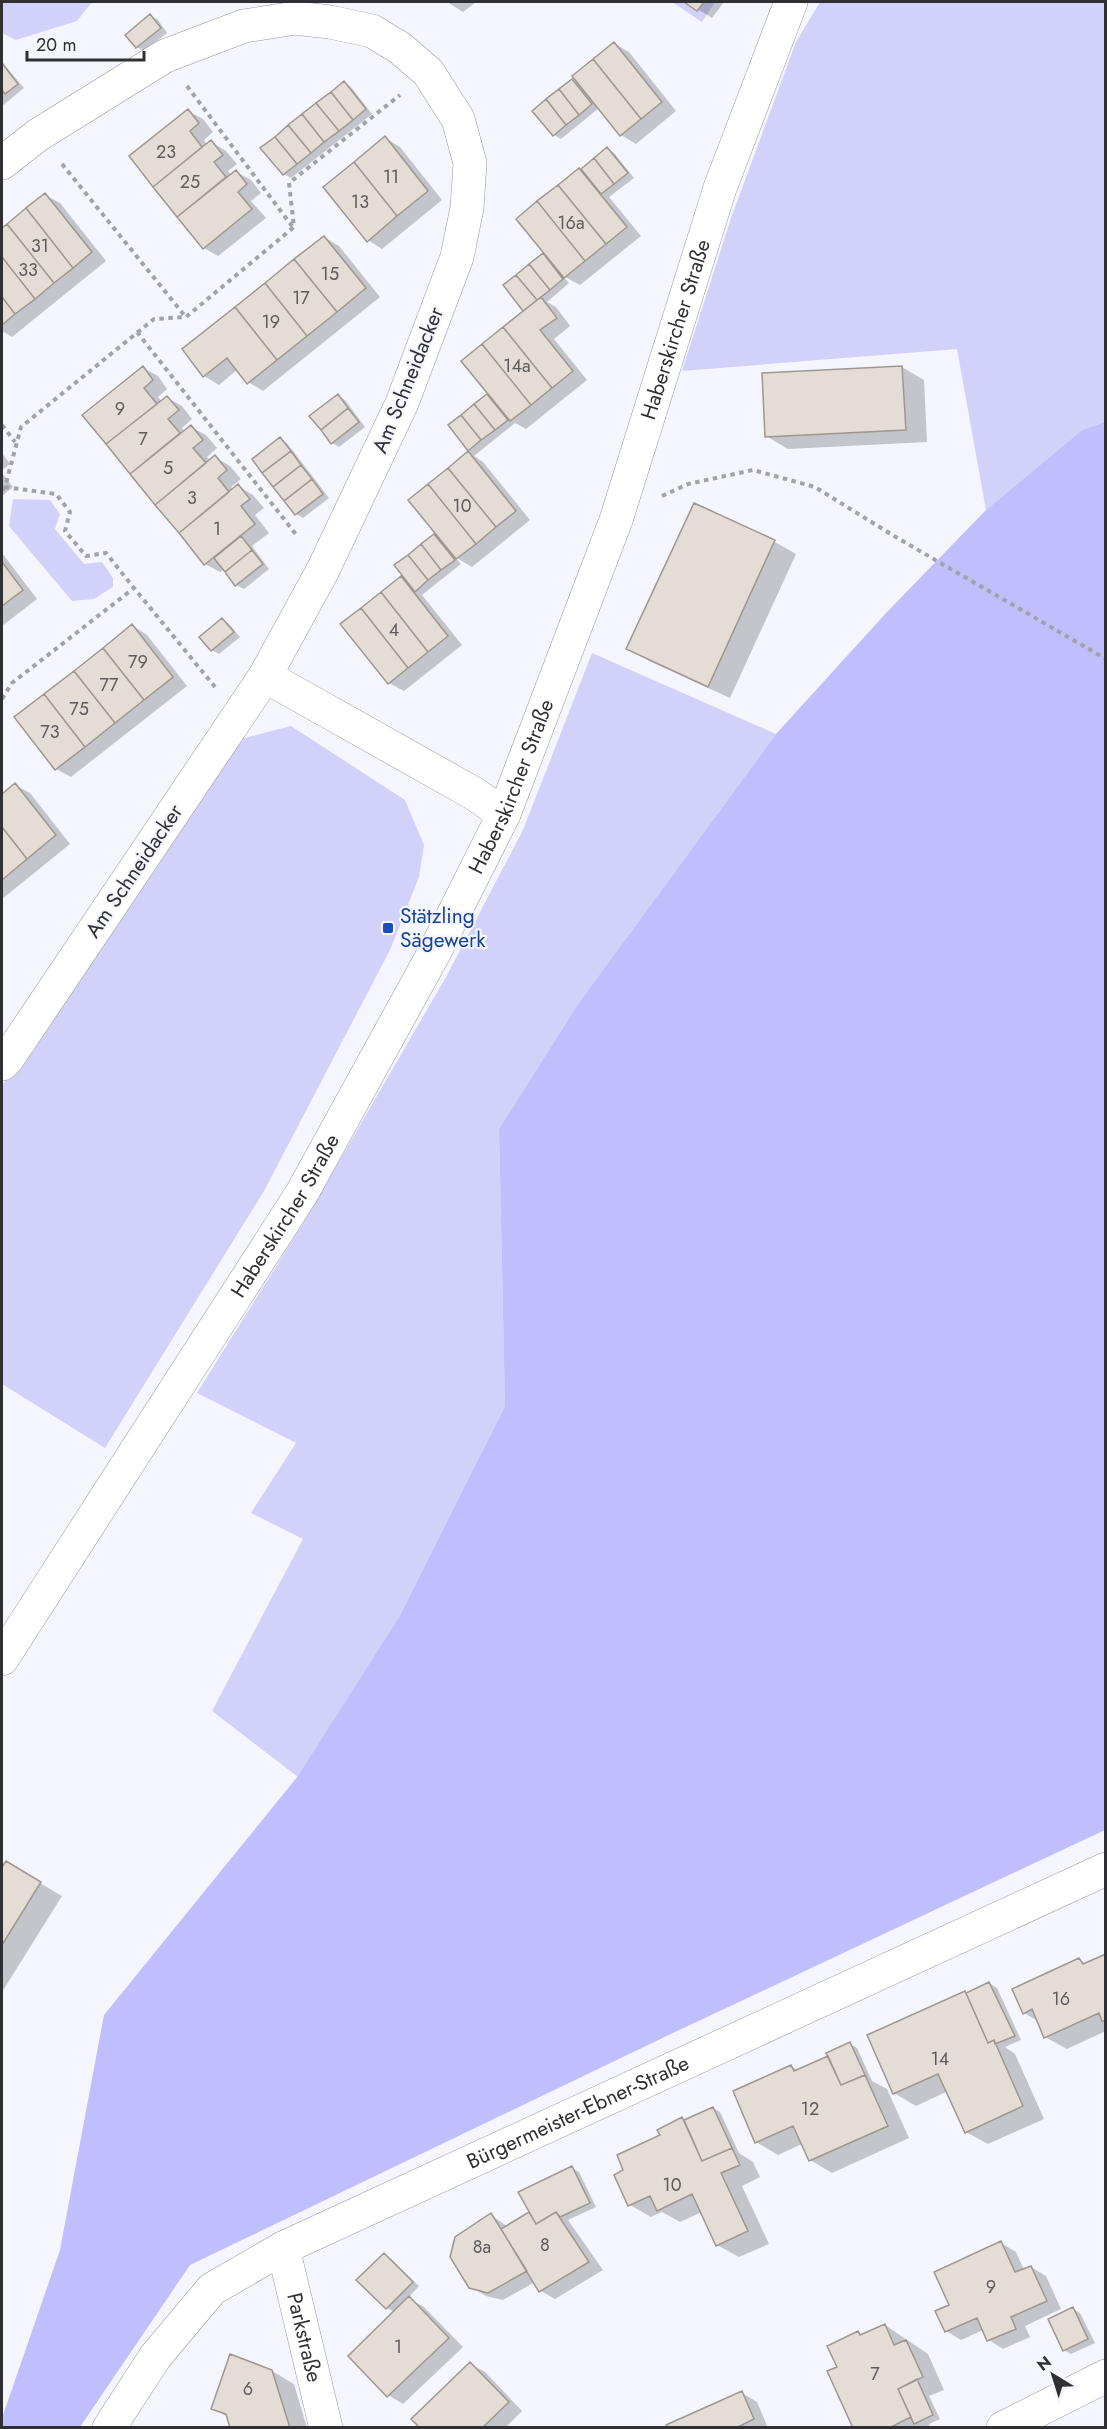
<svg xmlns="http://www.w3.org/2000/svg" width="1107" height="2429" viewBox="0 0 1107 2429" font-family="Jost,sans-serif">
	<rect width="100%" height="100%" fill="#f5f5fe"/>
	<path fill="#d2d1f9" d="M2 2H92L77 21 16 40 2 33Z
		M672 2H715L702 22Z
		M820 2H1105V422L1082 430 986 510 957 349 682 371 731 218 796 42Z
		M13 499 50 500 60 514 55 529 84 564 102 562 113 578V587L94 599 72 601 9 526Z
		M592 653 776 734 578 1004 499 1129 505 1406 399 1617 298 1777 212 1711 303 1539 251 1513 296 1443 197 1393 305 1220 446 977 523 830Z
		M291 726 405 800 424 845 419 877 390 950 264 1191 105 1448 2 1384V1085L54 1018 241 739Z"/>
	<path fill="#c0befc" d="M1105 422V1830L675 2032 190 2265 80 2427H2V2418L60 2250 104 2015 298 1776 399 1617 505 1406 499 1129 578 1004 776 734 887 612 986 510 1082 430Z"/>
	<path fill="#0003" d="M447 2H476L463 12Z
		M686 2H724L712 18Z
		M151 16 158 20 167 33 144 51 137 47Z
		M615 44 629 52 676 111 636 144 621 135 599 108 561 139 554 135 572 80 582 86Z
		M2 62 24 88 2 106Z
		M344 83 351 87 372 114 291 178 284 174Z
		M188 111 203 119 213 132 204 140 207 145 211 142 226 151 237 164 228 171 231 175 236 172 251 180 261 193 251 201 266 218 218 256 204 248 131 157Z
		M385 138 400 147 442 200 382 249 368 240Z
		M607 149 614 153 634 178 609 197 641 236 580 285 563 276 569 283 547 302 556 307 570 326 554 339 587 380 526 429 515 423 474 456 483 462 530 520 472 567 455 557 461 564 422 595 462 645 404 691 389 683 401 578 410 583 434 536 442 540 410 500 470 452 450 425 487 395 494 399 525 311 505 285 543 255 550 259 580 170 587 174Z
		M45 195 60 203 106 261 12 337 2 331V230Z
		M324 237 339 246 380 297 263 391 248 382 238 369 219 385 204 376 184 349Z
		M902 367 924 380 927 442 788 449 766 436 764 375Z
		M143 368 158 376 167 389 158 397 162 402 167 398 182 406 192 419 182 428 185 432 191 427 206 435 217 448 207 457 211 461 215 457 230 466 241 479 231 487 234 490 238 486 253 495 264 508 255 515 269 533 252 546 269 569 244 589 236 585 224 569 220 572 205 564 85 415Z
		M338 396 345 400 365 427 339 447 332 443Z
		M280 439 287 443 329 498 303 518 296 514Z
		M2 453 10 464 2 470Z
		M2 473 13 487 2 496Z
		M694 505 775 542 796 554 730 698 649 661 628 648Z
		M2 553 37 599 2 626Z
		M222 620 229 624 240 637 219 654 212 650Z
		M133 626 147 635 187 686 71 777 56 769Z
		M15 785 30 793 70 844 2 899V796Z
		M6 1863 62 1896 2 1992V1870Z
		M1106 1956V2031L1067 2049 1045 2037 1038 2021 1024 2013 1079 1960 1087 1964Z
		M989 1983 997 1988 1021 2040 1005 2047 1015 2054 1044 2119 988 2144 966 2132 948 2091 916 2106 894 2093 965 1993 967 1994Z
		M850 2044 857 2048 872 2081 887 2089 909 2138 832 2173 810 2160 802 2144 778 2155 756 2142 791 2066 799 2071 828 2058Z
		M713 2108 720 2112 739 2153 753 2162 760 2177 742 2186 769 2244 739 2257 717 2245 702 2212 680 2222 662 2212 651 2217 630 2205 625 2171 682 2119 685 2121Z
		M572 2168 579 2172 596 2207 568 2220 603 2270 555 2299 541 2291 535 2282 503 2300 486 2296 471 2287 491 2215 508 2227 529 2213 533 2216Z
		M1001 2243 1016 2252 1024 2270 1031 2267 1046 2276 1061 2309 1025 2326 1030 2337 1003 2349 989 2340 983 2330 961 2340 946 2331 951 2305Z
		M384 2255 391 2259 419 2286 408 2298 424 2307 463 2347 403 2404 388 2395 394 2312 387 2308Z
		M1073 2309 1080 2313 1095 2343 1071 2354 1064 2350Z
		M885 2325 928 2354 944 2390 929 2396 940 2419 929 2424 931 2428H855L839 2368 858 2333 863 2336Z
		M470 2364 485 2372 522 2411 505 2428H422Z
		M272 2371 294 2384 307 2428H231L228 2417 213 2409Z
		M742 2393 757 2402 768 2428H668Z"/>
	<path fill="#e3ddd5" stroke="#9d978f" stroke-width="1.5" d="M684 2H704L697 11Z
		M150 14 161 28 136 48 125 35Z
		M614 42 662 102 641 119 593 59Z
		M593 59 641 119 620 136 572 76Z
		M2 63 18 84 5 94 2 90Z
		M572 79 592 104 579 115 559 89Z
		M344 81 366 109 353 120 331 92Z
		M559 89 579 115 566 125 546 99Z
		M331 92 353 120 339 131 316 103Z
		M546 99 566 125 553 136 532 111Z
		M316 103 339 131 324 142 302 114Z
		M188 109 199 123 190 131 202 147 153 187 129 156Z
		M302 114 324 142 311 153 288 125Z
		M288 125 311 153 297 164 275 137Z
		M385 136 428 191 397 216 354 162Z
		M275 137 297 164 283 175 260 148Z
		M211 140 223 155 214 162 226 177 177 217 153 187Z
		M607 147 628 173 614 184 594 158Z
		M594 158 614 184 601 194 581 169Z
		M354 162 397 216 367 242 323 187Z
		M579 168 627 227 606 244 558 185Z
		M236 170 247 184 238 192 252 209 203 249 177 217Z
		M558 185 606 244 585 261 537 201Z
		M45 193 92 252 73 268 26 208Z
		M537 201 585 261 564 278 516 219Z
		M26 208 73 268 54 283 7 224Z
		M7 224 54 283 35 299 2 257V228Z
		M324 236 366 288 337 312 294 259Z
		M543 253 563 279 550 290 529 264Z
		M2 257 35 299 15 314 2 297Z
		M294 259 337 312 307 336 265 283Z
		M529 264 550 290 537 300 516 275Z
		M516 275 537 300 523 311 503 285Z
		M265 283 307 336 277 360 235 307Z
		M2 297 15 314 2 325Z
		M541 297 557 318 540 330 573 371 552 388 503 327Z
		M235 307 277 360 247 384 227 358 203 377 182 349Z
		M503 327 552 388 531 405 482 344Z
		M482 344 531 405 510 421 461 361Z
		M143 366 153 380 144 388 157 404 106 444 82 415Z
		M902 366 906 430 765 437 762 373Z
		M338 394 348 408 321 430 309 416Z
		M487 394 508 420 495 430 474 404Z
		M167 396 179 410 168 419 180 433 130 474 106 444Z
		M474 404 495 430 481 440 461 415Z
		M348 408 359 422 331 444 321 430Z
		M461 415 481 440 468 451 448 425Z
		M191 425 203 440 193 448 206 463 155 505 130 474Z
		M280 437 291 451 262 473 252 459Z
		M291 451 301 465 273 487 262 473Z
		M468 451 516 511 496 527 448 468Z
		M215 455 227 470 218 478 229 492 179 533 155 505Z
		M301 465 312 479 284 501 273 487Z
		M448 468 496 527 476 544 428 484Z
		M312 479 323 494 295 515 284 501Z
		M238 484 250 499 241 506 255 524 204 565 179 533Z
		M428 484 476 544 456 559 408 500Z
		M694 503 775 540 708 687 626 649Z
		M434 534 455 560 441 570 421 544Z
		M241 536 252 550 225 572 214 558Z
		M421 544 441 570 428 580 408 555Z
		M252 550 263 564 235 586 225 572Z
		M408 555 428 580 415 592 394 565Z
		M2 562 23 590 2 606Z
		M401 576 448 636 428 652 381 592Z
		M381 592 428 652 408 668 361 608Z
		M361 608 408 668 388 684 340 624Z
		M222 618 234 632 211 651 199 637Z
		M132 624 173 677 144 700 103 648Z
		M103 648 144 700 115 723 74 671Z
		M74 671 115 723 85 747 44 694Z
		M44 694 85 747 55 770 14 717Z
		M15 783 56 835 27 859 2 827V794Z
		M2 827 27 859 2 880Z
		M6 1861 41 1882 2 1945V1867Z
		M1106 1954V2021H1102L1099 2013 1044 2038 1032 2009 1023 2014 1012 1989 1079 1958 1083 1964Z
		M989 1982 1015 2036 995 2044 994 2040 988 2043 966 1993Z
		M965 1991 988 2043 994 2040 1023 2106 965 2133 938 2074 893 2094 867 2035Z
		M850 2042 865 2075 841 2085 826 2053Z
		M828 2056 841 2085 865 2075 888 2126 809 2161 793 2126 755 2143 733 2091 791 2065 794 2071Z
		M713 2107 732 2148 702 2161 684 2120Z
		M682 2117 702 2161 732 2148 740 2165 721 2173 748 2231 716 2246 692 2194 657 2211 650 2196 628 2206 614 2175 623 2170 617 2155 660 2135 657 2130Z
		M572 2166 590 2203 560 2217 556 2212 536 2224 518 2192Z
		M529 2212 536 2224 556 2212 589 2262 539 2292 501 2229Z
		M491 2213 527 2271 488 2293 469 2288 450 2257 455 2237Z
		M1001 2241 1015 2272 1031 2266 1047 2301 1011 2317 1016 2329 987 2341 977 2318 945 2332 935 2311 949 2305 934 2272Z
		M384 2253 413 2282 386 2309 356 2280Z
		M409 2296 449 2338 387 2397 348 2356Z
		M1073 2307 1088 2339 1063 2351 1048 2319Z
		M885 2324 894 2345 906 2340 923 2377 898 2389 911 2417 889 2428H853L827 2371 837 2367 827 2346 858 2331 860 2335Z
		M230 2354 272 2370 290 2428H230L226 2414 211 2409Z
		M470 2362 509 2402 482 2428H420L411 2419Z
		M917 2379 933 2415 914 2424 898 2389Z
		M742 2391 754 2419 736 2428H667L666 2425Z"/>
	<g fill="none" stroke-linecap="round" stroke-linejoin="round">
		<g stroke="#9898a1" stroke-width="34">
			<g id="minor">
				<path d="M2 163 38 135 165 56 244 26 295 18 330 22 372 31 400 48 428 72 458 119 470 163 467 208 457 257 402 403 323 570 265 676 8 1058 2 1064"/>
				<path d="M265 676 473 793 504 814"/>
				<path id="s1" d="M2 1659 302 1193 434 953 504 814 616 520 720 188 791 2"/>
				<path id="s2" d="M283 2248 326 2428"/>
				<path id="s3" d="M109 2428 155 2357 212 2289 283 2248 1106 1869"/>
				<path d="M1003 2428 1106 2376"/>
			</g>
		</g>
		<path stroke="#a2a2a9" stroke-width="4" stroke-dasharray="4.5 4.5" stroke-linecap="butt" d="M187 86 292 226
			M62 164 185 316
			M137 332 298 537
			M2 425 15 442
			M5 487 56 494 70 512 65 531 86 556 106 553 134 588
			M2 490 5 487 21 427 154 319 186 317 294 227 289 183 400 95
			M662 496 688 484 753 470 815 487 894 536 1106 659
			M2 699 12 683 134 588 215 687"/>
		<use href="#minor" stroke="#fff" stroke-width="33"/>
	</g>
	<rect fill="#1a4fb4" stroke="#f5f5fe" stroke-width="2" x="382" y="922" width="12" height="12" rx="3"/>
	<g text-anchor="middle" dominant-baseline="central" stroke-width="4.5" stroke-linejoin="round" paint-order="stroke">
		<g font-size="18" fill="#5d5b5c">
			<text x="166" y="152">23</text>
			<text x="391" y="177">11</text>
			<text x="190" y="182">25</text>
			<text x="360" y="202">13</text>
			<text x="571" y="223">16a</text>
			<text x="40" y="246">31</text>
			<text x="28" y="270">33</text>
			<text x="330" y="274">15</text>
			<text x="301" y="298">17</text>
			<text x="271" y="322">19</text>
			<text x="517" y="366">14a</text>
			<text x="120" y="409">9</text>
			<text x="143" y="439">7</text>
			<text x="168" y="468">5</text>
			<text x="192" y="498">3</text>
			<text x="462" y="506">10</text>
			<text x="217" y="529">1</text>
			<text x="394" y="630">4</text>
			<text x="138" y="662">79</text>
			<text x="109" y="685">77</text>
			<text x="79" y="709">75</text>
			<text x="50" y="732">73</text>
			<text x="1061" y="1999">16</text>
			<text x="940" y="2059">14</text>
			<text x="810" y="2109">12</text>
			<text x="672" y="2185">10</text>
			<text x="545" y="2245">8</text>
			<text x="482" y="2247">8a</text>
			<text x="991" y="2287">9</text>
			<text x="398" y="2347">1</text>
			<text x="875" y="2374">7</text>
			<text x="248" y="2389">6</text>
		</g>
		<g font-size="21" fill="#303034" stroke="#f5f5fe">
			<text stroke="none"><textPath href="#s1" startOffset="1498">Haberskircher Straße</textPath></text>
			<text transform="translate(408 380) rotate(-68)">Am Schneidacker</text>
			<text stroke="none"><textPath href="#s1" startOffset="1012">Haberskircher Straße</textPath></text>
			<text transform="translate(134 871) rotate(-56)">Am Schneidacker</text>
			<text stroke="none"><textPath href="#s1" startOffset="526">Haberskircher Straße</textPath></text>
			<text stroke="none"><textPath href="#s3" startOffset="580">Bürgermeister-Ebner-Straße</textPath></text>
			<text stroke="none"><textPath href="#s2" startOffset="92">Parkstraße</textPath></text>
		</g>
		<g font-size="21" fill="#164399" stroke="#f5f5fe" text-anchor="start">
			<text x="400" y="916">Stätzling<tspan x="400" dy="24">Sägewerk</tspan></text>
		</g>
	</g>
	<rect width="1107" height="2429" fill="none" stroke="#303034" stroke-width="6"/>
	<g transform="translate(1053 2375) rotate(322)" stroke="#f5f5fe" stroke-width="4.5" paint-order="stroke">
	<path d="M0-4.5L10 22L0 15L-10 22Z" fill="#303034"/>
	<text y="-9" font-size="16" font-weight="bold" text-anchor="middle" fill="#303034">N</text>
	</g>
	<path d="M27 51v9h117v-9" fill="none" stroke="#303034" stroke-width="3"/>
	<text x="36" y="51" font-size="18" fill="#303034" stroke="#f5f5fe" stroke-width="4.5" paint-order="stroke">20 m</text>
</svg>
